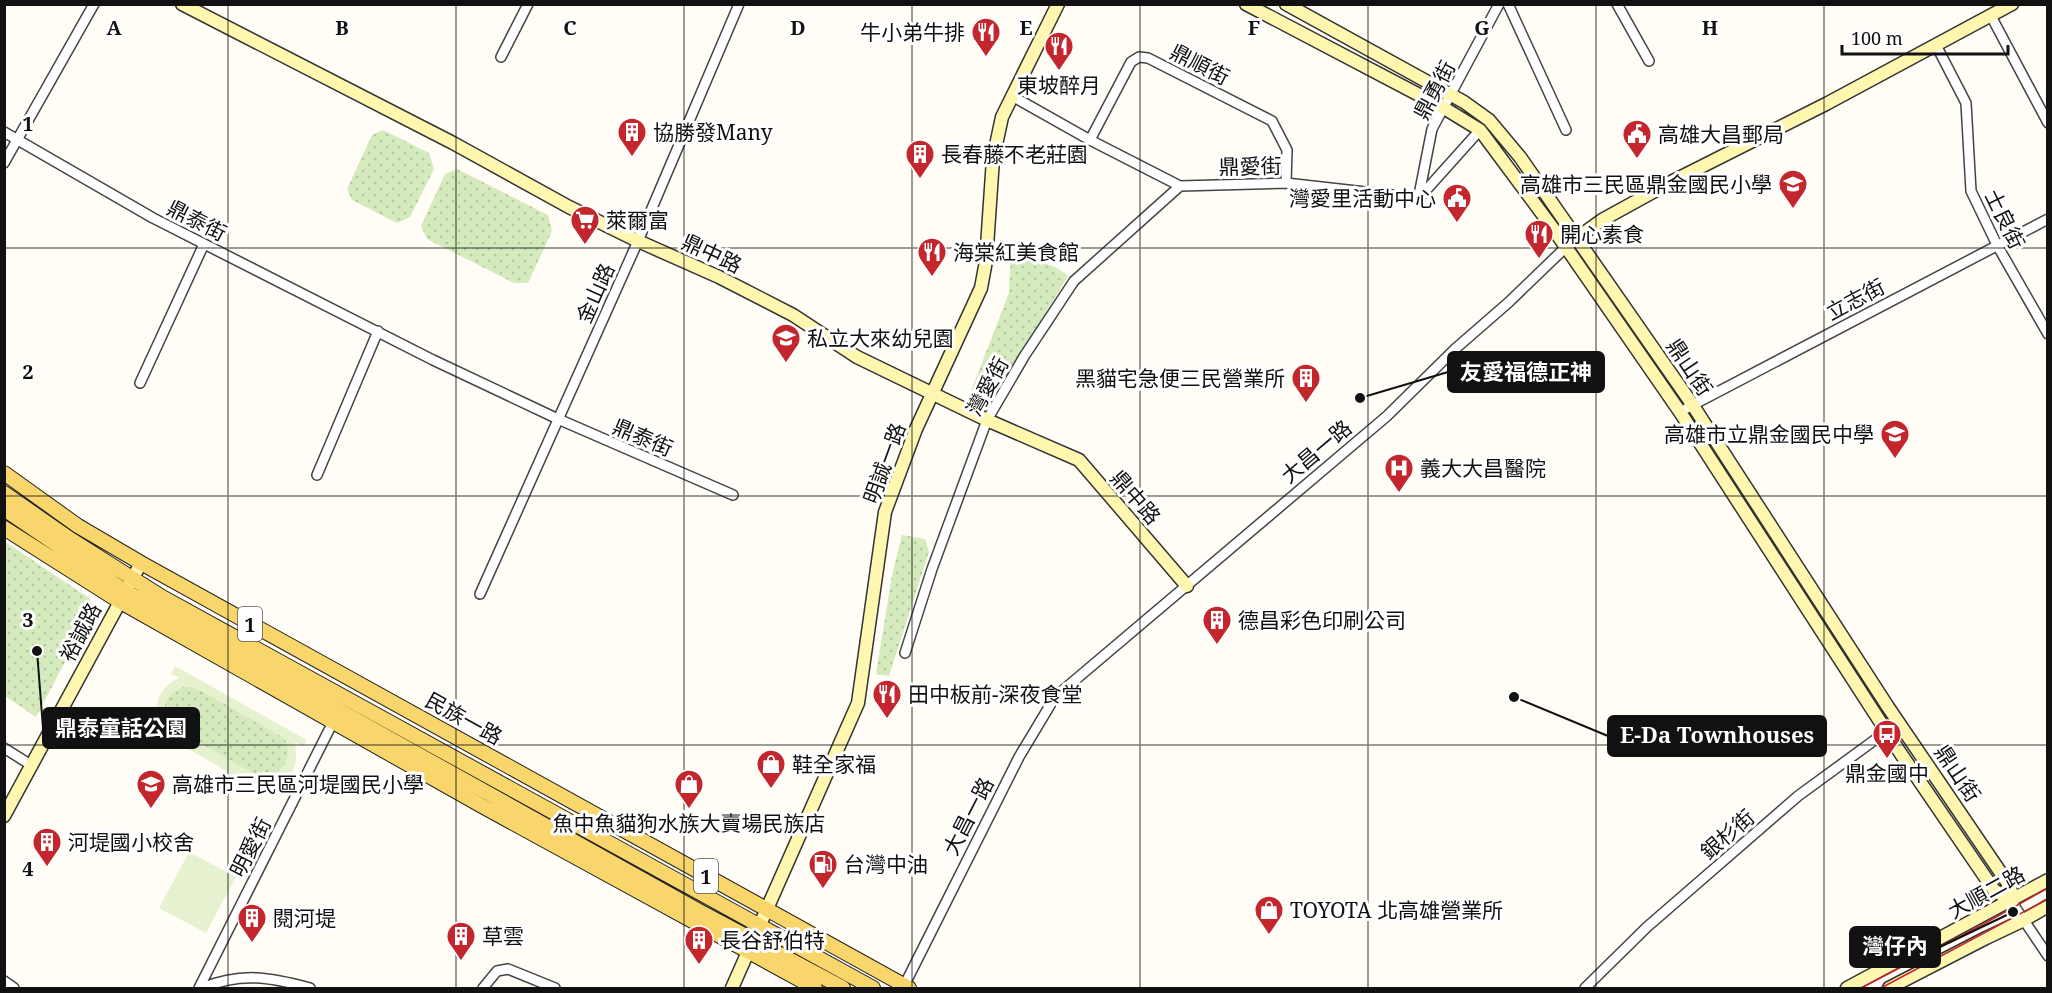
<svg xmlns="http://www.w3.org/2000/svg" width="2052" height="993" viewBox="0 0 2052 993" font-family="'Noto Serif','Noto Sans TC',serif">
	<defs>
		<pattern id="grass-dots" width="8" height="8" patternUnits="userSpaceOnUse" patternTransform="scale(1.5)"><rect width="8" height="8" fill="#d5ebbd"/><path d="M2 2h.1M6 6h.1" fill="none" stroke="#b6c8a1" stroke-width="1.8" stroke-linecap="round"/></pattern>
	</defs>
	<rect width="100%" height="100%" fill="#fffdf5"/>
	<path fill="url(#grass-dots)" d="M383 130 429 153 434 169 410 217 397 223 352 200 347 189 372 135Z
		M457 169 548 215 552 231 528 283H514L427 239 421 226 445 174Z
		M1011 250 1057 268 1068 276 989 405 969 396 1009 293Z
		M902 535 925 539 929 552 889 676 876 674 892 575Z
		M4 541 89 598 94 607 36 717 5 696Z
		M188 686 202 691 285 738C297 761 277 782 253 774L170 726C158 708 167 689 188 686Z"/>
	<path fill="#e6f2cf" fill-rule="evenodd" d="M175 666 307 740 303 746 295 742C297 756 298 770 285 779 258 798 229 772 206 759 191 750 169 742 160 727 150 709 160 686 179 678L171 674ZM188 686 202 691 284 738C297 761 277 782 254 774L170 726C158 708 167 689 188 686Z
		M189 852 236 877 206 933 159 908Z"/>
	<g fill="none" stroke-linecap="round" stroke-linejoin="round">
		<g stroke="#444" stroke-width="12">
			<path id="street" d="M1508 4 1566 130
				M1617 4 1649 61
				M1991 16 2048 123
				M1936 45 1966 103 1971 191 1997 245 2048 334
				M501 57 528 4
				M1012 96 1090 140 1180 186 1286 183 1419 198 1480 130
				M4 132 153 218 433 360 558 419 733 495
				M1090 140 1131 62 1139 57 1148 58 1272 121 1287 150 1286 183
				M4 163 94 4
				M1419 195 1432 129 1499 4
				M140 383 204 244
				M1687 408 2048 219
				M317 475 378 331
				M480 594 638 241 739 4
				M905 653 932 569 987 420 1025 355 1074 281 1180 186
				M4 748 31 765
				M2011 901 2048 956
				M4 981 14 988
				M199 988 333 722
				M202 988C241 972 270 977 310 988
				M483 988 497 971 508 969 555 988
				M903 988 1019 757 1055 697 1387 416 1455 349 1509 302 1566 247
				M1585 988 1647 927 1798 796 1887 731 1907 734"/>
		</g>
		<g stroke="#333" stroke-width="15">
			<path id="secondary" d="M182 4 453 143 569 207 638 241 719 277 793 315 857 357 987 420 1079 460 1187 586
				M1246 4 1444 108 1480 130 1552 227 1680 412 1901 754 1994 890 2011 901
				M1286 4 1464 102 1489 120 1520 157 1692 404 1888 707 2007 882 2011 891V901
				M1570 243 1602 220 1671 182 1826 104 2012 4
				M4 816 141 563
				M732 988 858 703 885 512 916 429 981 288 986 261 993 159 1002 117 1058 4
				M1847 988 2048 880
				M1889 988 1986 938 2024 920 2048 906"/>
		</g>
		<g stroke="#222" stroke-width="16">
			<path id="primary" d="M4 473 78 526 141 563 909 988
				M4 493 70 539 162 597 873 988
				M4 509 125 591 701 912 843 988
				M4 528 119 601 482 806 815 988"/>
		</g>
		<use href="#street" stroke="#fff" stroke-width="9"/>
		<use href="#secondary" stroke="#fff6b0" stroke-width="12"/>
		<use href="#primary" stroke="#f9d66b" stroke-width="14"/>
		<path stroke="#c4262e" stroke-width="1.5" d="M1861 988 1980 926 2048 888
			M1881 988 2048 899"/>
	</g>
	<path fill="none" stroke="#111" stroke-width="1.5" stroke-opacity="0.55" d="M228 4V988M456 4V988M684 4V988M912 4V988M1140 4V988M1368 4V988M1596 4V988M1824 4V988M4 248H2048M4 496H2048M4 745H2048"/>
	<defs>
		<g id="restaurant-pin" transform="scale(1.5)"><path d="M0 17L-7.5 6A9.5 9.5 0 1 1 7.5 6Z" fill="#c4262e" stroke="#fff"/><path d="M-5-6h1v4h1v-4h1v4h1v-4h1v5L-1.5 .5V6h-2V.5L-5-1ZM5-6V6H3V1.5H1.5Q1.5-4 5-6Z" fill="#fff"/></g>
		<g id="building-pin" transform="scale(1.5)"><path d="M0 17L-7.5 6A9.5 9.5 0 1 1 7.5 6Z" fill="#c4262e" stroke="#fff"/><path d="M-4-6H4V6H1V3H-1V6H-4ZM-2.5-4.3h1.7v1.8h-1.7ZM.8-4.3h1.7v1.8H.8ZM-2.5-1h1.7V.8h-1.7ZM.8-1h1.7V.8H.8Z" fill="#fff"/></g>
		<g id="civic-pin" transform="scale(1.5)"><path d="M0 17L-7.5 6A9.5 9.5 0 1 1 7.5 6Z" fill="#c4262e" stroke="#fff"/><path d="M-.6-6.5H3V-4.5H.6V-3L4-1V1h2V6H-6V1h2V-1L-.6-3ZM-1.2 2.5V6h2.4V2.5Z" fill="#fff"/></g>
		<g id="school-pin" transform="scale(1.5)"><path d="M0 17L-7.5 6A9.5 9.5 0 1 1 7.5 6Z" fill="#c4262e" stroke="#fff"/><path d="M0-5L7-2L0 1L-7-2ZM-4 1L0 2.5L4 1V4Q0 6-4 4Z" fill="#fff"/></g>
		<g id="supermarket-pin" transform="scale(1.5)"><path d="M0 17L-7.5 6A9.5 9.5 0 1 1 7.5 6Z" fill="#c4262e" stroke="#fff"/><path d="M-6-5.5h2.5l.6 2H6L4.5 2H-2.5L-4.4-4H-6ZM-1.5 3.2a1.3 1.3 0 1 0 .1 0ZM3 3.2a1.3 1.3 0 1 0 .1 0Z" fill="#fff"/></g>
		<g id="hospital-pin" transform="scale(1.5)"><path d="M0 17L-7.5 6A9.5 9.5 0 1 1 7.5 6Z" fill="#c4262e" stroke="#fff"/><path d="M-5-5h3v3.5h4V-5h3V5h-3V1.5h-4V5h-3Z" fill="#fff"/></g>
		<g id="bus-pin" transform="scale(1.5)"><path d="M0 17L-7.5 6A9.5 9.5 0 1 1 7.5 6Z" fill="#c4262e" stroke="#fff"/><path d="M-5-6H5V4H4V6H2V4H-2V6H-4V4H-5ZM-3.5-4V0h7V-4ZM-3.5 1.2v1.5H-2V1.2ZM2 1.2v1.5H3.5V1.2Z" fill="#fff"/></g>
		<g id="shop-pin" transform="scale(1.5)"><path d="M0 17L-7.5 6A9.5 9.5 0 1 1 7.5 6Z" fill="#c4262e" stroke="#fff"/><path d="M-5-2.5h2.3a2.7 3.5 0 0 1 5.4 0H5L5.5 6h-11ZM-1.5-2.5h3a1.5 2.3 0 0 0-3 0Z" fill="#fff"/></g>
		<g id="fuel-pin" transform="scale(1.5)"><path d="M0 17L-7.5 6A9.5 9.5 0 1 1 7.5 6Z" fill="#c4262e" stroke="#fff"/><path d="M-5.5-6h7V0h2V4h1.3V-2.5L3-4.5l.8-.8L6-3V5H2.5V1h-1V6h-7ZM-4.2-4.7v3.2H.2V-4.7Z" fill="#fff"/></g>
	</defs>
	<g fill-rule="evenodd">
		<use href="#restaurant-pin" x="986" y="32"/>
		<use href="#restaurant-pin" x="1059" y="46"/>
		<use href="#building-pin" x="632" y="132"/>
		<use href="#civic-pin" x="1637" y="134"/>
		<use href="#building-pin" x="920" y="154"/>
		<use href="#school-pin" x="1793" y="184"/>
		<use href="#civic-pin" x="1457" y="198"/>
		<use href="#supermarket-pin" x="585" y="220"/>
		<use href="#restaurant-pin" x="1539" y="234"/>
		<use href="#restaurant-pin" x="932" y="252"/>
		<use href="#school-pin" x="786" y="338"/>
		<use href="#building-pin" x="1306" y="378"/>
		<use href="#school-pin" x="1895" y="434"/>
		<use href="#hospital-pin" x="1399" y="468"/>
		<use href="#building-pin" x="1217" y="620"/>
		<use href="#restaurant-pin" x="887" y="694"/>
		<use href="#bus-pin" x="1887" y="734"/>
		<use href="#shop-pin" x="771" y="764"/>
		<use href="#school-pin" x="151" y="784"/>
		<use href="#shop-pin" x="689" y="784"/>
		<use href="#building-pin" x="47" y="842"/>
		<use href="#fuel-pin" x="823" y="864"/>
		<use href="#shop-pin" x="1269" y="910"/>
		<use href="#building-pin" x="252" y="918"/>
		<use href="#building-pin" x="461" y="936"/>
		<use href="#building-pin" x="699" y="940"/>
	</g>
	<g text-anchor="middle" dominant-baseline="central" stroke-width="6" stroke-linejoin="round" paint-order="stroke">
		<g fill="#fff" stroke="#585858" stroke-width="1.5">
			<rect x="238" y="607" width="24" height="34" rx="4.5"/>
			<rect x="694" y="859" width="24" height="34" rx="4.5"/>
		</g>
		<g font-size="20" font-weight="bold" fill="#111">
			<text x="250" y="624">1</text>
			<text x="706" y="876">1</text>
		</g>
		<g font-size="21" fill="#111" stroke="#fff" text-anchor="start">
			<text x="965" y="32" text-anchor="end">牛小弟牛排</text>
			<text x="1059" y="85" text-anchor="middle">東坡醉月</text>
			<text x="653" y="132">協勝發Many</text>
			<text x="1658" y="134">高雄大昌郵局</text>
			<text x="941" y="154">長春藤不老莊園</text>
			<text x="1772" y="184" text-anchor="end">高雄市三民區鼎金國民小學</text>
			<text x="1436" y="198" text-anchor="end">灣愛里活動中心</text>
			<text x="606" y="220">萊爾富</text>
			<text x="1560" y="234">開心素食</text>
			<text x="953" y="252">海棠紅美食館</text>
			<text x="807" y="338">私立大來幼兒園</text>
			<text x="1285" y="378" text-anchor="end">黑貓宅急便三民營業所</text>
			<text x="1874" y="434" text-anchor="end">高雄市立鼎金國民中學</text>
			<text x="1420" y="468">義大大昌醫院</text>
			<text x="1238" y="620">德昌彩色印刷公司</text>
			<text x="908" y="694">田中板前-深夜食堂</text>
			<text x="792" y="764">鞋全家福</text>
			<text x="1887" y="773" text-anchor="middle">鼎金國中</text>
			<text x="172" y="784">高雄市三民區河堤國民小學</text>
			<text x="689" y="823" text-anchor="middle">魚中魚貓狗水族大賣場民族店</text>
			<text x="68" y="842">河堤國小校舍</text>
			<text x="844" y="864">台灣中油</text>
			<text x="1290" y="910">TOYOTA 北高雄營業所</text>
			<text x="273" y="918">閱河堤</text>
			<text x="482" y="936">草雲</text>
			<text x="720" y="940">長谷舒伯特</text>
		</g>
		<g font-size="21" fill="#111" stroke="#fff">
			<text transform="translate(1200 64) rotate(27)">鼎順街</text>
			<text transform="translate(1434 90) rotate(-62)">鼎勇街</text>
			<text transform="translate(1250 166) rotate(-1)">鼎愛街</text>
			<text transform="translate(2005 219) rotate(64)">士良街</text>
			<text transform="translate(197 220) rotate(27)">鼎泰街</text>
			<text transform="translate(712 253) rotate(25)">鼎中路</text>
			<text transform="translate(595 293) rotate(-66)">金山路</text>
			<text transform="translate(1855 299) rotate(-28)">立志街</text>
			<text transform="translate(1690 367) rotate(56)">鼎山街</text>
			<text transform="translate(987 386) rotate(-61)">灣愛街</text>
			<text transform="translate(643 437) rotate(23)">鼎泰街</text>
			<text transform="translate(1316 451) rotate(-40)">大昌一路</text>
			<text transform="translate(884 463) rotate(-70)">明誠一路</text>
			<text transform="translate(1136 497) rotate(49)">鼎中路</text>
			<text transform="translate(80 632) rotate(-62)">裕誠路</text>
			<text transform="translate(464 718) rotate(29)">民族一路</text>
			<text transform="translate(1958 773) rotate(56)">鼎山街</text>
			<text transform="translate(968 816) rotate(-63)">大昌一路</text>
			<text transform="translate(1727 834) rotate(-41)">銀杉街</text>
			<text transform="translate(250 847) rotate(-63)">明愛街</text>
			<text transform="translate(1986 892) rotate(-29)">大順二路</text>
		</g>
	</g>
	<g font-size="20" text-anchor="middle" font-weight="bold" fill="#111" stroke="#fff" stroke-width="6" stroke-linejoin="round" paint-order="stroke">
		<text x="114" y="35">A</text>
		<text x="342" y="35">B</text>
		<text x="570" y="35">C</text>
		<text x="798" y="35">D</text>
		<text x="1026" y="35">E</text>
		<text x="1254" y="35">F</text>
		<text x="1482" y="35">G</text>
		<text x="1710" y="35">H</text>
		<text x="28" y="131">1</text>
		<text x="28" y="379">2</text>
		<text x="28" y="627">3</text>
		<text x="28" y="876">4</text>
	</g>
	<path fill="none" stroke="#111" stroke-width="2" d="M1360 398L1448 372M37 651L43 728M1514 697L1608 736M2013 912L1940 947"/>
	<g fill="#111" stroke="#fff" stroke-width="2">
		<circle cx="1360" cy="398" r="6"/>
		<circle cx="37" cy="651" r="6"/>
		<circle cx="1514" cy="697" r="6"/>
		<circle cx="2013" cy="912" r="6"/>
	</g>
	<g fill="#111" stroke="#111" stroke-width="2">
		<rect x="1448" y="352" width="156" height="40" rx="6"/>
		<rect x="43" y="708" width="156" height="40" rx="6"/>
		<rect x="1608" y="716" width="218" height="40" rx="6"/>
		<rect x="1850" y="927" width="90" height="40" rx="6"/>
	</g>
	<g font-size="22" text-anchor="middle" font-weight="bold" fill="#fff">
		<text x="1526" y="380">友愛福德正神</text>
		<text x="121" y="736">鼎泰童話公園</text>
		<text x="1717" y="743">E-Da Townhouses</text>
		<text x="1895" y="954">灣仔內</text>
	</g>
	<rect width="2052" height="993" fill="none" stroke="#111111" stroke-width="12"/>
	<path d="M1842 45v9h166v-9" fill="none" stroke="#111111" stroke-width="3"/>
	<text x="1851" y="45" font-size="18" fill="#111111" stroke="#ffffff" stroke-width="4.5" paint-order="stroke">100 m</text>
</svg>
